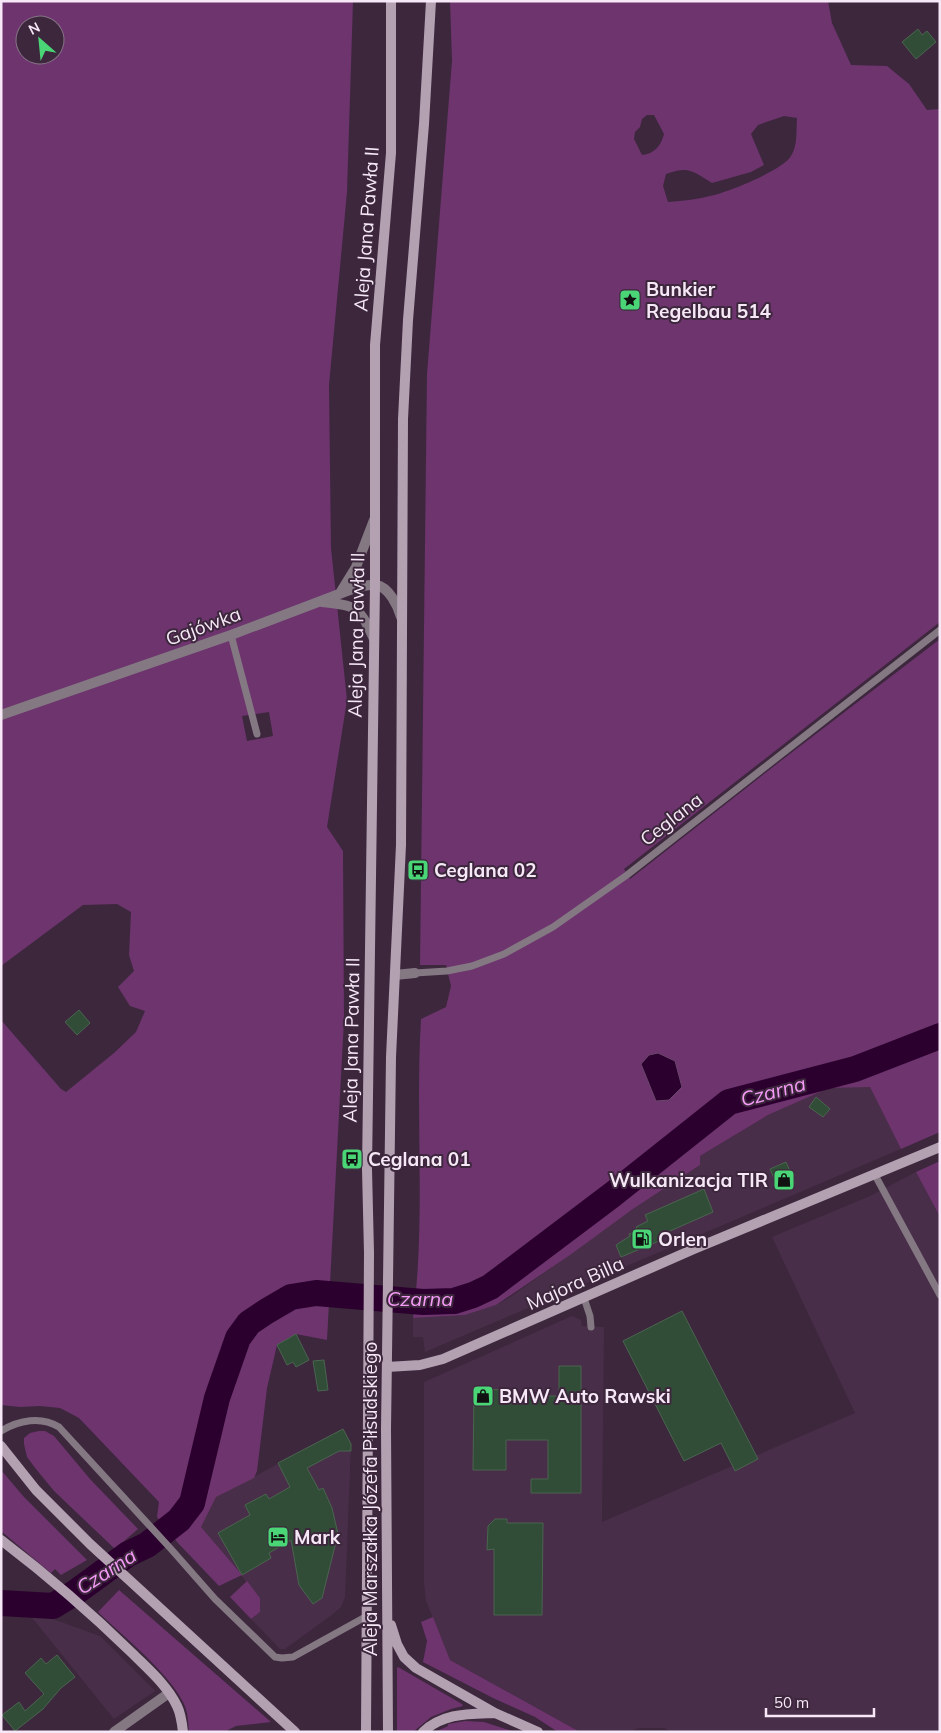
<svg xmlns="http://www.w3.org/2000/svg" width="941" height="1733" viewBox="0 0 941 1733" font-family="Mulish,sans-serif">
	<rect width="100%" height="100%" fill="#3d273d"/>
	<path fill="#492e49" d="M870 1086 901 1149 425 1352 423 1337H413V1318L465 1315 496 1305 512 1296 633 1209 700 1165V1156L768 1115 829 1088Z
		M916 1172 940 1217V1732H672L664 1728H638L631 1732H580L450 1660 426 1601 424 1583V1382L572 1316 581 1320 582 1326 604 1327 602 1522 855 1413 772 1237 870 1196Z
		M343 1429 351 1444 345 1597 341 1607 333 1614 285 1649H280L251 1619 260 1612V1598L200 1527 216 1497Z
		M25 1609 100 1636 155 1691 114 1719Z"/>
	<path fill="#6d346e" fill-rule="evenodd" d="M1 1H353L347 192 329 385 331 548 347 700 327 827 343 851 344 1020 327 1340 296 1334 277 1345 267 1388 257 1471 254 1478 216 1497 201 1527 242 1575 219 1586 178 1543 157 1517 159 1502 79 1418 60 1408 40 1406 20 1407 1 1405V1020L61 1089 66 1092 114 1053 136 1032 145 1011 130 1006 118 987 134 971 129 955 131 912 117 904 83 905 1 966ZM25 25H55V55H25ZM269 712 273 736 247 741 242 716Z
		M450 1H828L832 23 851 65 887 66 909 84 927 110 940 109V622L624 869 630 879 778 763 940 639V1132L901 1149 870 1087 829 1088 768 1115 700 1156V1165L633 1209 570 1255 496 1305 465 1315 413 1318C426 1219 415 1118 421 1019L446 1007 451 986 446 965H420L427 374 452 61ZM647 115H654L664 134C661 146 654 154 642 155L634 139 635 132 640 127 642 119ZM784 116 797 118C796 131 798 145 791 156 783 170 730 191 714 195 699 199 683 201 668 202L663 186 666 174C689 166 692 171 712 183L751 172 764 165 751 134 758 125Z
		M940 1161V1217L916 1172Z
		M39 1431H45L54 1436 90 1479 138 1529 115 1549 54 1491 36 1469 27 1457 24 1444V1438L30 1433Z
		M1 1470 24 1497 87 1560 61 1575 55 1569 51 1573 1 1531Z
		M247 1581 260 1598V1612L251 1619 230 1597Z
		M119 1590 271 1722 236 1726 224 1732H189C188 1721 188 1711 183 1702 168 1672 123 1636 98 1612Z
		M433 1617 450 1660 580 1732H558L535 1717 493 1698 423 1662 427 1641 421 1622Z
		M398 1667 462 1704 463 1706 451 1709 431 1717 413 1732H397V1668Z
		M465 1721 484 1722 515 1732H435L448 1726V1724Z"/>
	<path fill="#2c002e" stroke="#69466a" d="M658 1053 675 1061 682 1087 669 1100 656 1101 641 1064 649 1055Z
		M1 1599C20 1599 39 1606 57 1600L64 1606C51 1615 18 1608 1 1607Z"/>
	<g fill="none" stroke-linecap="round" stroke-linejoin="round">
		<path stroke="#2c002e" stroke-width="26" d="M1 1603 53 1606 76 1592 128 1554 147 1545 179 1520 192 1503 217 1398 238 1338 249 1323 267 1311 291 1297 316 1293 423 1302 454 1301 473 1295 490 1287 612 1195 729 1102 855 1069 940 1036"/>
	</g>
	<path fill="#314c37" stroke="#4a654f" d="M918 29 922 35 927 31 936 42 916 59 902 42Z
		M79 1010 90 1023 77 1035 65 1022Z
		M816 1097 830 1109 823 1117 809 1107Z
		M786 1162 795 1183 779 1190 770 1169Z
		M704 1189 713 1212 661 1235 659 1241 621 1257 616 1245 630 1236 629 1234 634 1232 633 1230 637 1228 636 1227 648 1221 645 1215Z
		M682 1311 758 1459 735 1471 721 1443 684 1461 623 1341Z
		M296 1334 309 1360 296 1367 293 1362 287 1365 277 1345Z
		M324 1360 328 1390 318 1391 313 1361Z
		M559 1366H581V1493H531V1479H548V1440H506V1470H473L474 1389 506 1390V1396H559Z
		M343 1429 351 1444V1451H339L307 1468 319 1490 323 1488 332 1508 338 1534 322 1598 313 1604 299 1585 291 1540 269 1553 271 1558 242 1575 218 1533 250 1515 245 1505 266 1494 269 1499 290 1487 278 1463Z
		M495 1519H507V1523H543L542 1615H494V1549L487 1550 488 1526Z
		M57 1655 75 1677 61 1688 43 1709 15 1731 2 1715 19 1702 25 1711 44 1694 25 1673 41 1658 46 1664Z"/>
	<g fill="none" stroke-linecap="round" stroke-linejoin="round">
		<path stroke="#847883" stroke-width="7" d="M231 635 257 734
			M415 973 447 971 472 966 504 954 553 927 627 875 940 630
			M875 1175 940 1295
			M584 1298 590 1316 591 1327
			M1 1431C19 1420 41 1416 59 1427L171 1549 215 1599 275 1657 282 1658 293 1657 367 1616"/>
		<path stroke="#847883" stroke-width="10" d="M340 593 356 567 374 520
			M322 602C358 606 359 607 374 639
			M1 715 231 635 355 588C361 587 370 584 376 585 389 587 398 606 401 617
			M395 975 415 973
			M114 1732 169 1693"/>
		<path stroke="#b3a1b2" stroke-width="10" d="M387 1367 420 1365 443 1359 694 1249 940 1147
			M1 1446 36 1490 90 1544 295 1732
			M1 1540C47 1575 91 1613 132 1653 148 1669 167 1685 177 1706 181 1714 182 1723 183 1732
			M391 1625 397 1644 404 1657 416 1668 495 1713 538 1732
			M366 1732 369 1253 367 1169 375 585V345L391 153V1
			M388 1732 386 1429 391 1057 401 845 403 419 408 320 424 124 431 1
			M423 1732C443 1713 468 1714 494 1713"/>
	</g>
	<defs>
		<g id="sight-square" transform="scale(1.125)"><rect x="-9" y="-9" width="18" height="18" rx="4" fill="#4ad677" stroke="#3d273d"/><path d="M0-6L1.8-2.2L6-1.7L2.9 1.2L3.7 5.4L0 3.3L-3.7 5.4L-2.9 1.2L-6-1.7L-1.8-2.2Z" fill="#111"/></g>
		<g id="bus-square" transform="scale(1.125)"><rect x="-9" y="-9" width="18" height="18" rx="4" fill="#4ad677" stroke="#3d273d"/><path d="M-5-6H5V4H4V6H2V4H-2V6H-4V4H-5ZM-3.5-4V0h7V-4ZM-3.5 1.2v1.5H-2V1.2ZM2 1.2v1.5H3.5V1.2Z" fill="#111"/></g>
		<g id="shop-square" transform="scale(1.125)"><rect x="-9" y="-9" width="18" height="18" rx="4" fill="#4ad677" stroke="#3d273d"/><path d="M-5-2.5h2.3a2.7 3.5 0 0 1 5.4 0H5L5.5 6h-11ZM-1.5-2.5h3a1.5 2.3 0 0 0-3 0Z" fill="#111"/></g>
		<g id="fuel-square" transform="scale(1.125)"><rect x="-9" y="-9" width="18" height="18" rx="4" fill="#4ad677" stroke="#3d273d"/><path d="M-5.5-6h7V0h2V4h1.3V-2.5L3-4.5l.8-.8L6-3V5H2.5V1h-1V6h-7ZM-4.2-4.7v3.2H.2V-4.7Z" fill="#111"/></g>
		<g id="hotel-square" transform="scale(1.125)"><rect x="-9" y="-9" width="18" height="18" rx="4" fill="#4ad677" stroke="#3d273d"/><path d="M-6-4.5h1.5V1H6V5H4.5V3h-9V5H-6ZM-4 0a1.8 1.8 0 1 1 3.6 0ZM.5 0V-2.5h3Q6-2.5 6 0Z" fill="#111"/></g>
	</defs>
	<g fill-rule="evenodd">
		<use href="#sight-square" x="630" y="300"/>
		<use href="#bus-square" x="418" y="870"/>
		<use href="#bus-square" x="352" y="1159"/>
		<use href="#shop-square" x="784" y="1180"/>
		<use href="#fuel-square" x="642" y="1239"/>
		<use href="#shop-square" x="483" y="1396"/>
		<use href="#hotel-square" x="278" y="1537"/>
	</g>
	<g text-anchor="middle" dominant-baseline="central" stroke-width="4" stroke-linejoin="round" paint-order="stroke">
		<g font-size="19" fill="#f6e8f6" stroke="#3d273d">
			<text transform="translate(366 229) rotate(-86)">Aleja Jana Pawła II</text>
			<text transform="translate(203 626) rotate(-20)">Gajówka</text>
			<text transform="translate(356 635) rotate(-89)">Aleja Jana Pawła II</text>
			<text transform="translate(671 819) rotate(-38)">Ceglana</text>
			<text transform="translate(351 1040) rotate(-89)">Aleja Jana Pawła II</text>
			<text transform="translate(575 1283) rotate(-24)">Majora Billa</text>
			<text transform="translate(370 1499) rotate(-90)">Aleja Marszałka Józefa Piłsudskiego</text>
		</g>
		<g font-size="19" font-weight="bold" fill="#f6e8f6" stroke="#3d273d" text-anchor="start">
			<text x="646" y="289">Bunkier<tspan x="646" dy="22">Regelbau 514</tspan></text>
			<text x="434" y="870">Ceglana 02</text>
			<text x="368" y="1159">Ceglana 01</text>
			<text x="768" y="1180" text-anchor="end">Wulkanizacja TIR</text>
			<text x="658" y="1239">Orlen</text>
			<text x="499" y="1396">BMW Auto Rawski</text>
			<text x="294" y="1537">Mark</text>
		</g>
		<g font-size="20" font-style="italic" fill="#f69bf7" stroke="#3d273d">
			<text transform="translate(773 1091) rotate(-15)">Czarna</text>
			<text x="420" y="1298">Czarna</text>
			<text transform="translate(106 1571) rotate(-33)">Czarna</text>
		</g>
	</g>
	<rect width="941" height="1733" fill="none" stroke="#f6e8f6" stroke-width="5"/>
	<g transform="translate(40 40) rotate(333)"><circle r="24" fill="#3d273d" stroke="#877487"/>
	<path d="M0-4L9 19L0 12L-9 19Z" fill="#4ad677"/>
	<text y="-8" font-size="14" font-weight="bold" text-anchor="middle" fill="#f6e8f6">N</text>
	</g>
	<path d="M766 1708v8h108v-8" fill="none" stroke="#f6e8f6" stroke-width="2.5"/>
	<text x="774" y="1708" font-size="15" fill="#f6e8f6" stroke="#3d273d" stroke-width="4" paint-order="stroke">50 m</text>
</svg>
